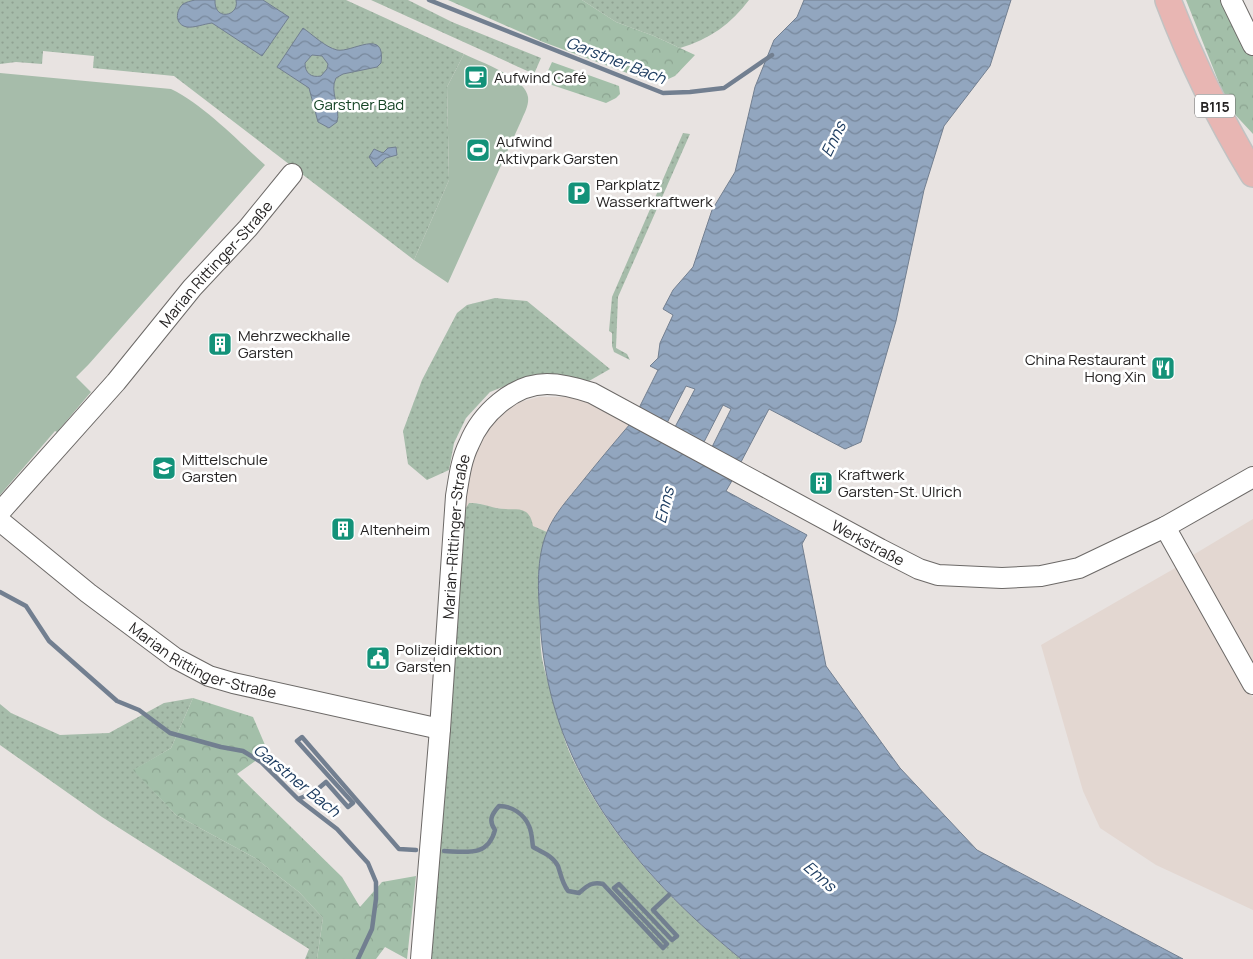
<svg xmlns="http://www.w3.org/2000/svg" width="1253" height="959" viewBox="0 0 1253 959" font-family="Manrope,sans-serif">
	<defs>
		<pattern id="grass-dots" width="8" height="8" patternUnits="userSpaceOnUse" patternTransform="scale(1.25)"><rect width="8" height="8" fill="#a6bcaa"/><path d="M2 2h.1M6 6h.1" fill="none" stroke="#8fa192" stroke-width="1.8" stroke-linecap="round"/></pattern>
		<pattern id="forest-crowns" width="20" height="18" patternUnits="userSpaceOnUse" patternTransform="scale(1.25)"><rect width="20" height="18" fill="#a3bfa9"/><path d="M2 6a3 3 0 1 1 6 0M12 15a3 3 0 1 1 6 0" fill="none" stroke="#8ca491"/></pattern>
		<pattern id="water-waves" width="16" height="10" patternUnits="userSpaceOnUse" patternTransform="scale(1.25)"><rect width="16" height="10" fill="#92a6bf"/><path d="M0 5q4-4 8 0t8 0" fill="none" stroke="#77879b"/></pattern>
	</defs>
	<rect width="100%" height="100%" fill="#e8e3e1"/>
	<path fill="#e3d7d1" d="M539 397H568L583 401 630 424 569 497 555 517 547 532 533 526 505 509 492 508 478 503H469L464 511 466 487 472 456 485 428 499 413 516 403Z
		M1253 519V671L1188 558Z
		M1177 567 1253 698V910L1156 865 1100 828 1083 791 1041 645Z"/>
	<path fill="url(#grass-dots)" d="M0 0H346L464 54 447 87 449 180 414 260 174 76 93 68 94 56 43 51 42 64 16 62 0 64Z
		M371 0H408L452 22 541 58 534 74Z
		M582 0H749C732 23 709 40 680 48L654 36 616 22Z
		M683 133 690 134 618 297 616 348 627 354 630 360 614 352 612 346V333L609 331 612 297Z
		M495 298 527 301 610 369 589 381 557 374 522 379 490 392 466 418 454 443 449 470 427 480 408 464 403 431 422 380 457 313 467 305Z
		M469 503C482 502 493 509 506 509 512 510 520 508 526 512 531 516 532 521 533 526L547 532C539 560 538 589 540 618 540 633 540 649 543 663 546 678 552 693 556 707 560 721 563 737 569 751 606 835 671 902 741 959H431L433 903 464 511Z
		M193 698 171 748 134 770 176 815 255 858 299 892 323 918 317 959H305L309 949 102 817 0 745V704L11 713 60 735 109 733 164 703Z"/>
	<path fill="url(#forest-crowns)" d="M448 0H582L616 22 654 36 695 55 675 76 657 84 543 42Z
		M1186 0H1225L1237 29 1253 55V134L1229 108Z
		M552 62 619 86 620 94 616 98 606 103 543 82Z
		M193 698 253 717 268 752 237 774 342 877 360 907 382 882 416 876 407 959 385 947 376 959H317L323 918 299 892 255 858 176 815 133 770 171 748Z"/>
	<path fill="#a6bcaa" d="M464 54C480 62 525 77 528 97 529 105 525 112 522 119L448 283 414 260 449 180 447 87Z
		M0 73 171 89C204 105 237 140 265 165L89 364 76 377 91 392 57 432 55 431 0 495Z"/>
	<path fill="url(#water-waves)" stroke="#727f90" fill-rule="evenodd" d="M195 0H215C214 22 240 16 236 0H263L289 17 262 56 212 23C204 24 194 28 187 27 175 25 175 11 183 4 186 2 191 1 195 0Z
		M804 0H1011L990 66 944 126 924 190 896 321 861 442 845 449 769 409 741 462 712 447 731 409 723 405 704 442 675 427 695 389 686 386 667 423 639 408 658 370 650 366 658 358 660 343 673 315 663 309 673 290 693 267 712 210 735 172 755 87 774 40 797 17Z
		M303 28C313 35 325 47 337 50 352 53 386 27 381 63L377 67 343 74 336 78C329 91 341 108 337 122L329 128 318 122 309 88 277 67ZM312 55 322 56 328 64 327 69 321 76C311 78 305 73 305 63Z
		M396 147 397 155 386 158 376 167 369 157 374 149 383 153 388 148Z
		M630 424 733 479 726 491 807 535 802 544 826 666 900 768 977 850 1183 959H741C632 870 546 765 540 618 538 591 536 558 547 532 554 514 569 498 581 483 597 463 613 444 630 424Z"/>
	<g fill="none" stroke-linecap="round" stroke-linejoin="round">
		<path stroke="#727f90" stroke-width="4.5" d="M429 0 663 93 690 92 724 88 772 55
			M0 592 26 606 49 641 117 701 139 710 170 733 221 747 243 751 261 762 298 799 337 829 368 863 376 882V899L372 929 358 959
			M298 799 313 793 326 782 348 807 353 803 297 741 302 737 399 849 416 850
			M444 851C467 852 488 857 495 830 488 820 492 814 499 806 512 806 524 814 529 826 532 832 532 841 533 847 542 852 553 856 558 866 561 875 562 883 568 891L579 893C587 886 592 881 603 884L663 948 667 944 614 888 619 884 672 940 677 936 653 910 669 895"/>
		<g stroke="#6c6967" stroke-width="22">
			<g id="minor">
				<path d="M1231 0 1253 45"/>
				<path id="s1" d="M0 512 116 382 192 288 248 228 292 174"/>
				<path id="s2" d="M0 521 88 593 175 658 209 676 233 683 440 729"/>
				<path d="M1165 527 1253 684"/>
				<path id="s3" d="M421 959 440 729 456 496C459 478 461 460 469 444 481 414 513 384 547 384 563 384 577 388 592 393L880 549 919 569 938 575 1002 578 1041 576 1079 568 1165 527 1253 477"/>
			</g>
		</g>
		<g stroke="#c2c2c2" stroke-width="28">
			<path id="major" d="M1168 0C1191 61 1219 118 1253 174"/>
		</g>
		<use href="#minor" stroke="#fff" stroke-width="20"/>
		<use href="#major" stroke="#e8b6b3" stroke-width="25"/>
	</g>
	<defs>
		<g id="cafe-square" transform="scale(1.25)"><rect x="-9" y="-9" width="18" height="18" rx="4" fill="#139279" stroke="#fff"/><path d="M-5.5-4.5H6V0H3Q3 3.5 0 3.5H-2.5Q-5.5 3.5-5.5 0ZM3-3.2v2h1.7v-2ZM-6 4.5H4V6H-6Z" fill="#fff"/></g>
		<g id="stadium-square" transform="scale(1.25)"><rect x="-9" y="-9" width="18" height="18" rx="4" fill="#139279" stroke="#fff"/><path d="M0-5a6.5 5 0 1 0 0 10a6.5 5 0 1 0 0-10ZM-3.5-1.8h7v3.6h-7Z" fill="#fff"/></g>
		<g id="parking-square" transform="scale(1.25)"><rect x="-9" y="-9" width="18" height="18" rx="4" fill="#139279" stroke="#fff"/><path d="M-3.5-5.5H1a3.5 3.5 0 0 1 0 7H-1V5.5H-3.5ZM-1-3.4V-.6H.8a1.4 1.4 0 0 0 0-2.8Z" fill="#fff"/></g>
		<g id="building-square" transform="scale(1.25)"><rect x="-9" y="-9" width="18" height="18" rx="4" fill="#139279" stroke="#fff"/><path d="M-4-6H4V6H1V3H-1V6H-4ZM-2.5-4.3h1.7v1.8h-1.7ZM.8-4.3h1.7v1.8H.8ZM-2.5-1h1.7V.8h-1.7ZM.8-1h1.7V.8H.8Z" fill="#fff"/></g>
		<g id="restaurant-square" transform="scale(1.25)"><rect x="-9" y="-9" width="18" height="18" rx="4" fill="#139279" stroke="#fff"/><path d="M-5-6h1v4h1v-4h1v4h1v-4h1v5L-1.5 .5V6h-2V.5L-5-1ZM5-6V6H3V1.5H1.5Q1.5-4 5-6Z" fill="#fff"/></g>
		<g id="school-square" transform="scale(1.25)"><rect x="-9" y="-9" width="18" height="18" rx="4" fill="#139279" stroke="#fff"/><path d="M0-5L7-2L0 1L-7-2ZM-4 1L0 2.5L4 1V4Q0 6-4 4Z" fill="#fff"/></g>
		<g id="civic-square" transform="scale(1.25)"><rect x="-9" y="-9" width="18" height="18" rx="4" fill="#139279" stroke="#fff"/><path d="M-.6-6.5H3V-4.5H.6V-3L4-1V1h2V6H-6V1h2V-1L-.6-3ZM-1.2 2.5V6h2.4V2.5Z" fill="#fff"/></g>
	</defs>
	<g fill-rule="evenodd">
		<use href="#cafe-square" x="476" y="77"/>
		<use href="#stadium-square" x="478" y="150"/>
		<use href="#parking-square" x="579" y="193"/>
		<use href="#building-square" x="220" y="344"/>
		<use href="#restaurant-square" x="1163" y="368"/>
		<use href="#school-square" x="164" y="468"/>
		<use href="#building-square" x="821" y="483"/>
		<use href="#building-square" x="343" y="529"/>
		<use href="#civic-square" x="378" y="658"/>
	</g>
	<g text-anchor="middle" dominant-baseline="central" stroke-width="5" stroke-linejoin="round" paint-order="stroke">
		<rect fill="#fff" stroke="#676666" stroke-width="1" x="1195" y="94.5" width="40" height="23" rx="4"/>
		<g font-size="14" font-weight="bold" fill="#262424">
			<text x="1215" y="106">B115</text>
		</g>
		<g font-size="15" fill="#262424" stroke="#fff" text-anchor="start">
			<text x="494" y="77">Aufwind Café</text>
			<text x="496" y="141">Aufwind<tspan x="496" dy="17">Aktivpark Garsten</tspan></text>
			<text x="596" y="184">Parkplatz<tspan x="596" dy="17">Wasserkraftwerk</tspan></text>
			<text x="238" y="335">Mehrzweckhalle<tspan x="238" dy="17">Garsten</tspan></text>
			<text x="1146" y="359" text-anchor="end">China Restaurant<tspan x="1146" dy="17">Hong Xin</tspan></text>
			<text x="182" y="459">Mittelschule<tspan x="182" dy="17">Garsten</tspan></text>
			<text x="838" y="474">Kraftwerk<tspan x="838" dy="17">Garsten-St. Ulrich</tspan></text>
			<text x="360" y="529">Altenheim</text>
			<text x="396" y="649">Polizeidirektion<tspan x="396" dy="17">Garsten</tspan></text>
		</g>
		<g font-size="15" fill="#154425" stroke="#fff">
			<text x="359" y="104">Garstner Bad</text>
		</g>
		<g font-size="15" fill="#262424" stroke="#fff">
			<text stroke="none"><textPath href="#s1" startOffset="329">Marian Rittinger-Straße</textPath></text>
			<text stroke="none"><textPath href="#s3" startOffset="424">Marian-Rittinger-Straße</textPath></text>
			<text stroke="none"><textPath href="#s3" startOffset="982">Werkstraße</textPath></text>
			<text stroke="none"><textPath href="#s2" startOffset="249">Marian Rittinger-Straße</textPath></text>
		</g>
		<g font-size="16" font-style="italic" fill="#1e3d61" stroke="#fff">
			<text transform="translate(616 60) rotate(21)">Garstner Bach</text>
			<text transform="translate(833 139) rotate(-64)">Enns</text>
			<text transform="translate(664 505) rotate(-76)">Enns</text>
			<text transform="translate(297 780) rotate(39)">Garstner Bach</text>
			<text transform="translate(820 876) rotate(41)">Enns</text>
		</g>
	</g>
</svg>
